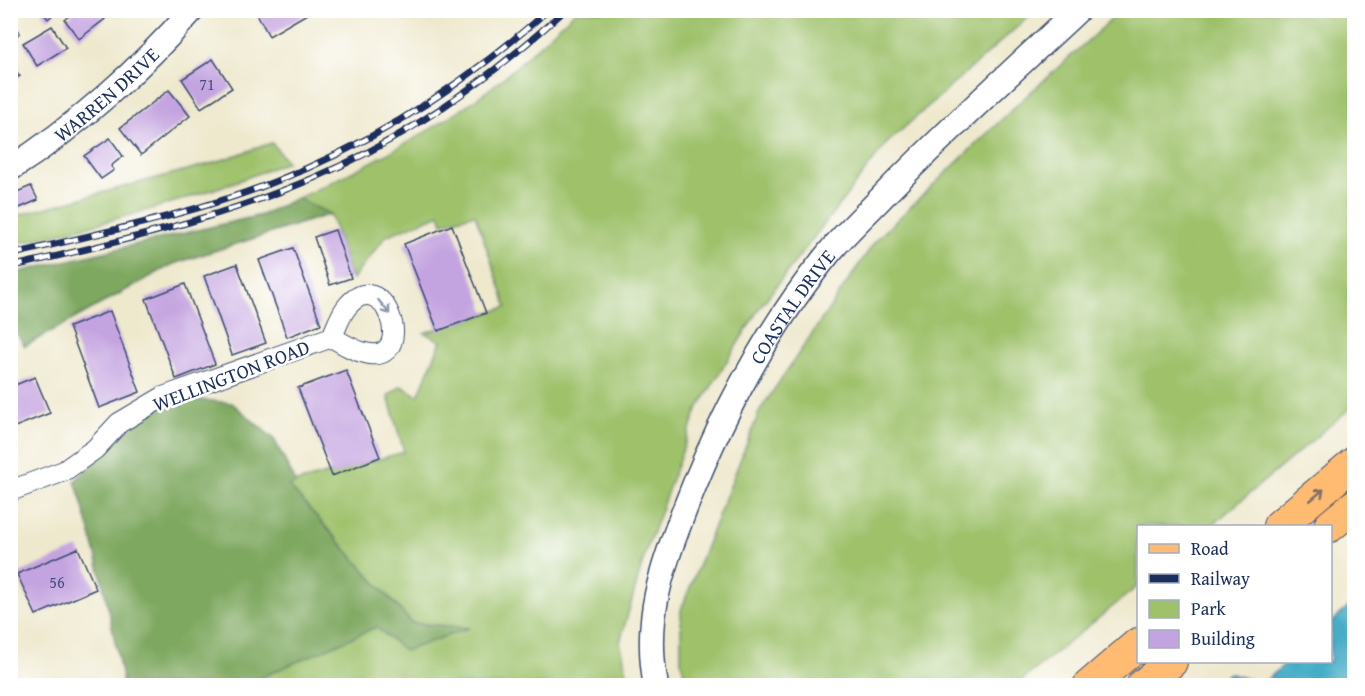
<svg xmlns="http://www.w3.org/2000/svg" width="1365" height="696" viewBox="0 0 1365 696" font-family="'Gentium Book Plus',serif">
	<rect width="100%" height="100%" fill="#fff"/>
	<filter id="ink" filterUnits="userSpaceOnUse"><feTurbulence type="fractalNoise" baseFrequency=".0167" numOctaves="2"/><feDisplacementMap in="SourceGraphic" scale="12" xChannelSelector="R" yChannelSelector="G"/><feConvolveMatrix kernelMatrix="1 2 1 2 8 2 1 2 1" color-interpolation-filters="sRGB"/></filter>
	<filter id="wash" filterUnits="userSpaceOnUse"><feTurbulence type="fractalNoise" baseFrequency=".008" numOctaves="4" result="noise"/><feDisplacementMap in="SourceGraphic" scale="24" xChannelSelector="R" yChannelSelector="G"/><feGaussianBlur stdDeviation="1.35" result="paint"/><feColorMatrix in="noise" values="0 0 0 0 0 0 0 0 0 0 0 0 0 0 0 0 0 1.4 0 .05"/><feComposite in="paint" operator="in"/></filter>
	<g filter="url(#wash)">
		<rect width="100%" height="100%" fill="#eee8cc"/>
		<path fill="#9ec16a" stroke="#5c7864" stroke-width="1.5" d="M1122 10 1354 11V405L1211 526H1138V586L1016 685H687L681 661V610L760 410 876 240 1021 101Z
			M576 11H1035L887 143 760 307 697 410 645 554 620 642 630 685H242L376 627 467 628 412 623 288 485 404 452 388 396 401 386 418 396 441 341 424 333 507 307 475 214 443 223 440 214 386 236 352 280 330 214 173 264 25 346 11 325 10 274 262 215C335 181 410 146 476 99 512 74 543 40 576 11Z
			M272 143 287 162C197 199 106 223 11 245V217L213 163Z"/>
		<path fill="#7ea75e" stroke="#4c6b5e" stroke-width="1.5" d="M297 198 330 214 173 264 25 346 11 325V274L262 215Z
			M190 399 232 403 274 439 296 483 289 486 412 623 469 628 405 651 376 627 244 685H123C111 616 97 548 75 481L117 439 150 413Z"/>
		<path fill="#47adc7" stroke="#316e92" stroke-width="1.5" d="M1354 602V685H1215L1229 673 1262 684 1287 662H1330L1331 623Z"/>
		<g id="blocks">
			<path fill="#c4a4e0" d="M41 10H58L48 19Z
				M77 10H98L105 19 79 39 65 20Z
				M255 10H314L269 36Z
				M10 22 20 33 10 41Z
				M52 26 66 48 37 66 23 43Z
				M213 59 232 88 201 108 182 79Z
				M10 63 20 76 10 82Z
				M169 90 190 116 141 155 120 128Z
				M110 138 123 156 111 166 114 170 101 179 84 156Z
				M31 186 38 200 10 212V195Z
				M452 225 486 313 438 331 404 244Z
				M335 230 351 278 330 285 314 237Z
				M293 248 321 324 287 337 259 260Z
				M237 264 266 343 232 355 204 276Z
				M185 284 215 364 176 379 146 299Z
				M110 311 140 392 99 408 69 327Z
				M346 370 380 457 332 476 298 388Z
				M35 377 50 413 10 429V387Z
				M78 548 96 589 36 615 17 574Z"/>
		</g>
	</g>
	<g filter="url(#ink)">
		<use href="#blocks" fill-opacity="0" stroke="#3b4b6e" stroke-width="1.5"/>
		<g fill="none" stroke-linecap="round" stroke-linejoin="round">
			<g stroke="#3b4b6e" stroke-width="22">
				<path id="minor" d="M10 491 64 471 95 449 119 423 163 397 332 337C336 328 340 316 346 308 383 260 417 360 370 354 356 352 343 344 332 337"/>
			</g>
			<g stroke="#3b4b6e" stroke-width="27">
				<g id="tertiary">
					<path id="s1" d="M10 169C74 128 142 68 192 10"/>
					<path id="s2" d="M656 686C643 617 662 569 686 506 721 416 767 329 828 254 845 233 866 214 884 195 946 131 1013 71 1078 10"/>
				</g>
			</g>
			<g stroke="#3b4b6e" stroke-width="34">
				<path id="primary" d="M1279 526 1354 463
					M1330 526 1354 506
					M1089 686 1138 644
					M1142 686 1171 662"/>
			</g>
			<use href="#minor" stroke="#fff" stroke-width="20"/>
			<use href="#tertiary" stroke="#fff" stroke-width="24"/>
			<use href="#primary" stroke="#febb71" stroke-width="32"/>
			<g stroke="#1b2f5e" stroke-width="7">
				<path id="rail" d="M10 255C99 233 190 215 274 182 376 142 467 83 548 10
					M10 267C114 243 219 219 316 177 409 137 491 78 565 10"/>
			</g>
			<use href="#rail" stroke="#fff" stroke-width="4.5" stroke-dasharray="14" stroke-linecap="butt"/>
		</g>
		<defs><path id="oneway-shaft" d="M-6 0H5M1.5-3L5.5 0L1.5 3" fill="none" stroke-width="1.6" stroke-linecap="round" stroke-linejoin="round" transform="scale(1.5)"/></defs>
		<use stroke="#8d97ae" href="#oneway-shaft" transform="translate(384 307) rotate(51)"/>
		<use stroke="#816e67" href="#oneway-shaft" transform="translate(1317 495) rotate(-40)"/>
	</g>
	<g text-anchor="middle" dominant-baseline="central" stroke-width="5" stroke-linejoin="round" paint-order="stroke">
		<g font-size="16" fill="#454c7e">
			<text x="207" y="84">71</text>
			<text x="57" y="582">56</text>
		</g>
		<g font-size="20" fill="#1b2f5e" stroke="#fff">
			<text stroke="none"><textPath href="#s1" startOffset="122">WARREN DRIVE</textPath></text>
			<text stroke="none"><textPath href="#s2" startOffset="412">COASTAL DRIVE</textPath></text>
			<text transform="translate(231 375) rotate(-21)">WELLINGTON ROAD</text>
		</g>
	</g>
	<rect width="1365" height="696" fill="none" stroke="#fff" stroke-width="36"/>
	<rect x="1137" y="525" width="195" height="138" fill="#ffffff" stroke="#a4acbf" stroke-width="1.5"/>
	<rect x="1149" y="544" width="30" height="9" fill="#febb71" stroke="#a4acbf" stroke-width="1.5"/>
	<text x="1191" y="555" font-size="18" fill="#1b2f5e">Road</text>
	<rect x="1149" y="574" width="30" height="9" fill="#1b2f5e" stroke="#a4acbf" stroke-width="1.5"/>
	<text x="1191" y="585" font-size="18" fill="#1b2f5e">Railway</text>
	<rect x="1149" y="600" width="30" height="18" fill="#9ec16a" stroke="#a4acbf" stroke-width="1.5"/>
	<text x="1191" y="615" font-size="18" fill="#1b2f5e">Park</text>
	<rect x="1149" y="630" width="30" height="18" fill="#c4a4e0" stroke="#a4acbf" stroke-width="1.5"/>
	<text x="1191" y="645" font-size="18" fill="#1b2f5e">Building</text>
</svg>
